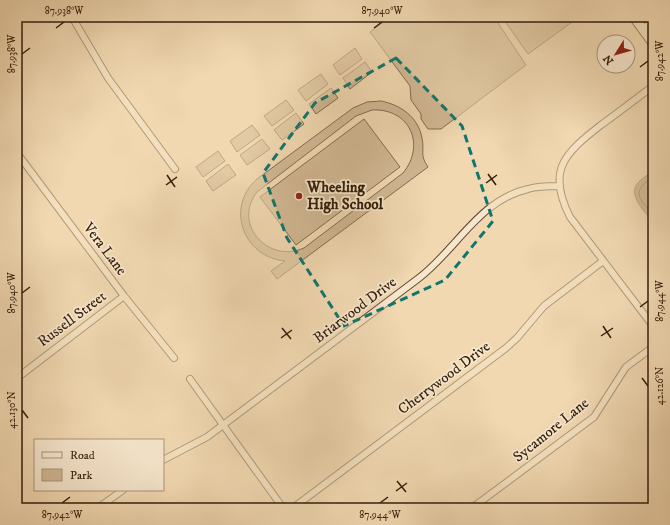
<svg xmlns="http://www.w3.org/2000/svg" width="670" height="525" viewBox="0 0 670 525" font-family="'IM FELL DW Pica',serif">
	<rect width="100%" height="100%" fill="#f1d8b1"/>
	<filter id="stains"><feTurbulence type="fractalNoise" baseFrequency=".005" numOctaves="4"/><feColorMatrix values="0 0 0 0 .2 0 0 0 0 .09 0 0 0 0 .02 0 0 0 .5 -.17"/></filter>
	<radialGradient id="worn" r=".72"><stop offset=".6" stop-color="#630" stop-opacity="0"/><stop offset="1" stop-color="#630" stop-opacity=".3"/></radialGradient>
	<path fill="#d1b894" stroke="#826b4e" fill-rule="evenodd" d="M390 17H494L526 65 441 129H428L421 119V114L411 100 410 86 370 32Z
		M502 17H579L528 54Z
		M355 48 362 59 340 75 333 65Z
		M365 62 372 72 350 89 343 78Z
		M321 74 328 84 306 101 298 90Z
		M331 88 338 98 316 114 309 104Z
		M286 100 294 110 272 126 264 116Z
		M381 101C401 105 418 117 422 138 425 152 419 154 428 167L277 279 271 271 285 261C243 257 225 207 257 179L353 108 367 102ZM372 110C410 108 426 145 403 173L304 248C268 264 232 224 257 192L356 116Z
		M296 113 304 124 282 140 274 130Z
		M364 119 400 167 296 245 260 197Z
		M252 125 260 135 237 152 230 141Z
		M262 139 270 149 247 165 240 155Z
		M218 151 225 161 203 177 196 167Z
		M228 164 236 175 213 191 206 181Z"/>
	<path fill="#b09978" stroke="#7e684c" d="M653 171V222C646 213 627 195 638 183 642 178 648 175 653 171Z"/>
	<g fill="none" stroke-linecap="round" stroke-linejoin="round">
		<path stroke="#725c40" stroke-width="1" d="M653 176C631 193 638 196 653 215"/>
		<g stroke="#624c33" stroke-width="8">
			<path id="street" d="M72 17 108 78 175 169
				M643 29 653 21
				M653 86C636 99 619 112 601 125 565 153 546 170 570 217L653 326
				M17 153 124 296 174 358
				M17 378 124 296
				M190 379 283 508
				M163 460 207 437 419 278C456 250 479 200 528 189 538 186 548 186 559 186
				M98 508 123 490
				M293 508 506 348 517 338 544 306 603 261
				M472 508 594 417 626 367 653 347
				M650 508 653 506"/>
		</g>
		<g stroke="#331e09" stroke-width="11">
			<path id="secondary" d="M634 17 653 43
				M652 17 653 18"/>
		</g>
		<use href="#street" stroke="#f6e6cc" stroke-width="6"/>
		<use href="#secondary" stroke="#f6e6cc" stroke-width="9"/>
	</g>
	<path d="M0 0H670V525H0ZM396 58 462 126 493 221 445 280 344 326 287 238 263 173 315 103Z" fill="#f1d8b1" fill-opacity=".55" fill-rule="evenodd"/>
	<path fill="none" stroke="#0f766e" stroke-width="3" stroke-dasharray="8 5" stroke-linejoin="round" d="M396 58 462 126 493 221 445 280 344 326 287 238 263 173 315 103Z"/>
	<path fill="none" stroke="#331e09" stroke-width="1.5" d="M56 28 64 22M374 28 382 22M22 54 30 48M640 67 648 61M488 174 496 185M167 175 175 187M486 183 497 175M166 185 177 177M22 293 30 287M640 307 648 301M603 326 611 338M282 328 291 339M601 336 613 328M281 338 292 330M642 378 648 386M22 410 28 418M397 481 406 492M396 491 407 483M62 503 70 497M380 503 388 497"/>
	<circle fill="#8f2418" stroke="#f6e6cc" stroke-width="1.5" cx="299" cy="196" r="4"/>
	<g text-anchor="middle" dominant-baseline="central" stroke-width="3.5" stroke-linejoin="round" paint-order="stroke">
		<g font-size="15" font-weight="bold" fill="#331e09" stroke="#f6e6cc" text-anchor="start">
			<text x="307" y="187">Wheeling<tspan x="307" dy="17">High School</tspan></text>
		</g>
		<g font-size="15" fill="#331e09" stroke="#f6e6cc">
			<text transform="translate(105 249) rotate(53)">Vera Lane</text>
			<text transform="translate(355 310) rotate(-37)">Briarwood Drive</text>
			<text transform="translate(72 319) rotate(-37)">Russell Street</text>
			<text transform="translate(444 378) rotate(-37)">Cherrywood Drive</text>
			<text transform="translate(551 430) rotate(-39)">Sycamore Lane</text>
		</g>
	</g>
	<rect width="670" height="525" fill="none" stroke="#f1d8b1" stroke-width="44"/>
	<rect x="34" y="439" width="130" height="52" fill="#f6e6cc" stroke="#a8967e"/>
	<rect x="42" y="452" width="20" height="6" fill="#f6e6cc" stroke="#a8967e"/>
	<text x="70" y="459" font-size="12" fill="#331e09">Road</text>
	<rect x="42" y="469" width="20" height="12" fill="#d1b894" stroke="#a8967e"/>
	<text x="70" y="479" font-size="12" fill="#331e09">Park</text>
	<g transform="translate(616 54) rotate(233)"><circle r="19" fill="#f6e6cc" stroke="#a8967e"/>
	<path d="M0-3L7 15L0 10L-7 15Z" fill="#8f2418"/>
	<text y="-6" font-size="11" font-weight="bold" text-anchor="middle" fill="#331e09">N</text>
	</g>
	<rect x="22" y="22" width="626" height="481" fill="none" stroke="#331e09" stroke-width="1.5"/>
	<g font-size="10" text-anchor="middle" fill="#331e09">
		<text x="64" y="14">87.938°W</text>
		<text x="382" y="14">87.940°W</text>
		<text transform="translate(11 54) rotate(-90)" y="4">87.938°W</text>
		<text transform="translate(659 61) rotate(-90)" y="4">87.942°W</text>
		<text transform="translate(11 293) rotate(-90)" y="4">87.940°W</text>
		<text transform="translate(659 301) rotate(-90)" y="4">87.944°W</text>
		<text transform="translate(659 386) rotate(-90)" y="4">42.126°N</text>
		<text transform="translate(11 410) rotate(-90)" y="4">42.130°N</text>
		<text x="62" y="518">87.942°W</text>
		<text x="380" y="518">87.944°W</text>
	</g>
	<rect width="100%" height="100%" filter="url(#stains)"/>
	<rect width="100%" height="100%" fill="url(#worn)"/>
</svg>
